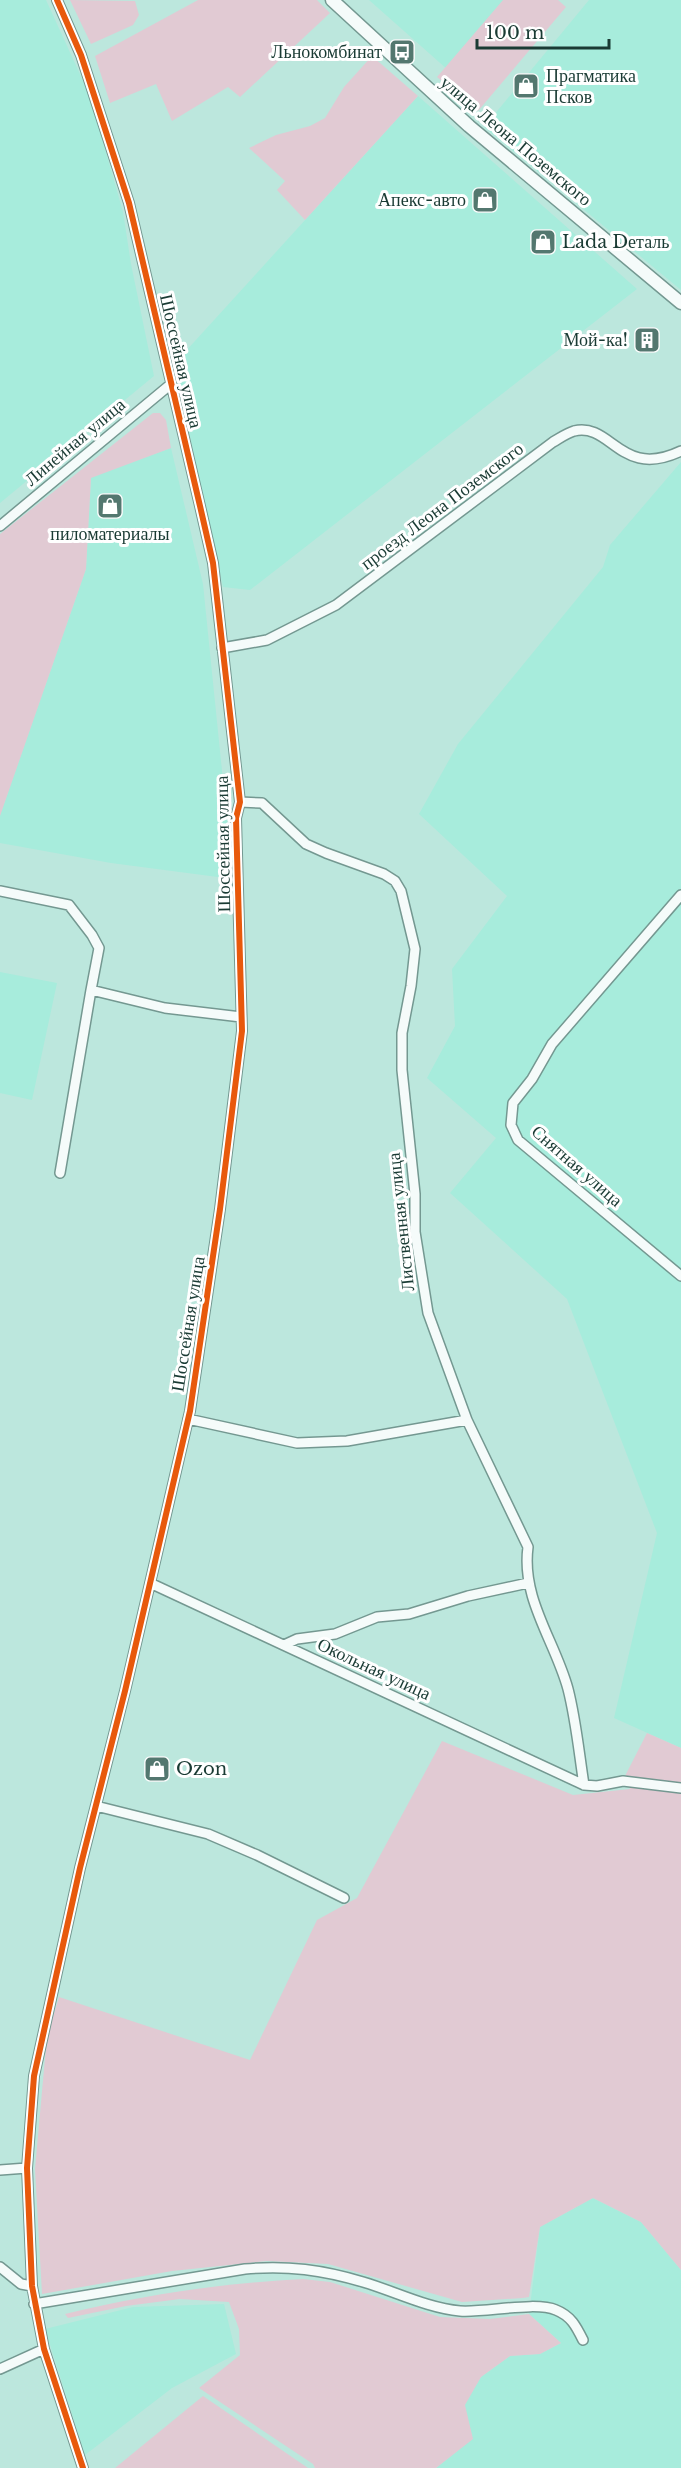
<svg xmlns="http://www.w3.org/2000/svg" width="681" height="2468" viewBox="0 0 681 2468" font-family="'Libre Baskerville',serif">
	<rect width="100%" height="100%" fill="#bce7dd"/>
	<path fill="#a7ecdc" d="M0 0H46L90 96 123 212 131 264 154 376 0 503Z
		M369 0H508L448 70Z
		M589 0H681V290L484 127Z
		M418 96 637 289 250 590 223 587 174 364Z
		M171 448 203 584 233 879 111 863 0 843V815L86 569 91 477Z
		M681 462V1748L614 1718 657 1533 567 1299 450 1193 496 1138 427 1078 455 1026 452 969 507 896 419 814 458 744 603 567 610 545Z
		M0 972 57 983 32 1100 0 1093Z
		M593 2198 641 2222 681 2270V2468H436L472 2439 464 2405 481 2377 510 2356 540 2354 561 2343 529 2314 540 2227Z
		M224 2304 236 2354 172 2388 85 2455 45 2329 133 2307Z"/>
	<path fill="#e1cad3" d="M70 0 135 1 139 15 133 25 91 44Z
		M198 0H317L330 13 240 97 228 87 172 121 156 84 110 103 95 56Z
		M503 0H558L566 7 478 111 437 77Z
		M372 56 418 96 305 220 277 190 285 181 249 148 276 135 310 126 325 118 344 87Z
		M153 413H160L166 420 171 448 91 478 86 569 0 816V534Z
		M647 1733 681 1748V2270L641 2222 593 2198 540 2227 529 2297 523 2298 462 2302 328 2264 267 2261 172 2271 42 2294 35 2169 47 2036 59 1997 250 2060 317 1920 357 1898 442 1741 573 1795 630 1789 625 1776Z
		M303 2279 330 2282 440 2317 490 2319 529 2314 561 2343 540 2354 510 2356 481 2377 465 2405 473 2439 436 2468H315L313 2464 199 2388 240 2355 239 2329 229 2302 180 2299 126 2306 68 2318 65 2314C143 2295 222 2283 303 2279Z
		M203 2396 308 2468H115Z"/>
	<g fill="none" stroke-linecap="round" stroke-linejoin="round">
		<g stroke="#749891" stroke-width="12">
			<path id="minor" d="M57 0 81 55 129 203 200 506 213 563 240 802 236 818 242 1031 220 1209 190 1411 125 1691 80 1868 34 2076 27 2168 32 2286 44 2349 83 2468
				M0 526 171 384
				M222 648 267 640 336 605 553 442C560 438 567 433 574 431 612 422 620 480 681 451
				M240 802 262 803 306 844 326 853 384 874 395 881 401 891 415 949 411 986 402 1033V1070L415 1194V1232L428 1313 467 1420 528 1547C521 1599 555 1641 568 1689 576 1720 579 1753 584 1785
				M0 891 69 905 92 935 99 948 91 990
				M681 895 552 1044 532 1079 513 1103 511 1125 518 1140 681 1276
				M60 1173 91 990 165 1008 241 1017
				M188 1419 297 1443 347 1441 467 1420
				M150 1583 584 1785 597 1786 623 1781 681 1788
				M284 1645 297 1639 335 1634 377 1617 409 1614 468 1596 528 1583
				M96 1806 208 1834 257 1855 344 1898
				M0 2170 27 2168
				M0 2267 21 2284 32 2286
				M34 2304 245 2269C287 2265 323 2270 363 2282 394 2291 427 2308 460 2311 485 2313 535 2301 556 2310 571 2316 576 2326 583 2340
				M0 2369 44 2349"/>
		</g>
		<g stroke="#749891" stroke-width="15">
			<path id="major" d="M332 0 469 126 681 303"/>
		</g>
		<use href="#minor" stroke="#f5fbfa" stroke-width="9"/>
		<use href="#major" stroke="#f5fbfa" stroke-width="12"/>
		<g stroke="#fff" stroke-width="10">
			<path id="cycleway" d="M57 0 81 55 129 203 200 506 213 563 240 802 236 818 242 1031 220 1209 190 1411 125 1691 80 1868 34 2076 27 2168 32 2286 44 2349 83 2468"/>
		</g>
		<use href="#cycleway" stroke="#e8590c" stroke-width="6"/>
	</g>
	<defs>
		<g id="bus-square" transform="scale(1.35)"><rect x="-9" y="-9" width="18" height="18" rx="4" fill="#53776f" stroke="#fff"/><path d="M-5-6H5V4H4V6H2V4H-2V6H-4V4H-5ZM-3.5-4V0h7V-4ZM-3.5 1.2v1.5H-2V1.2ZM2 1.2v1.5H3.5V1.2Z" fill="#fff"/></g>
		<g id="shop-square" transform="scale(1.35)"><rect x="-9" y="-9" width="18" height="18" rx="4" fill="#53776f" stroke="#fff"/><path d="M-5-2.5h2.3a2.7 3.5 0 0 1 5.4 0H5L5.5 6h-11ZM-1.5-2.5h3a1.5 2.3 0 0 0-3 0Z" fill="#fff"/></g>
		<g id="building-square" transform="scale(1.35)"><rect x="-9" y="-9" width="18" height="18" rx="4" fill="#53776f" stroke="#fff"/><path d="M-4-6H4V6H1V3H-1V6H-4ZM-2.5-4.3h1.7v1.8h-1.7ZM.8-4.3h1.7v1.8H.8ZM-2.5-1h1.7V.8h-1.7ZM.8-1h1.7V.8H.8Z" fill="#fff"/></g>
	</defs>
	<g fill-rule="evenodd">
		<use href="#bus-square" x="402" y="52"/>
		<use href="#shop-square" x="526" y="86"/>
		<use href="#shop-square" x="485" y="200"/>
		<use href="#shop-square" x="543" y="242"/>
		<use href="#building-square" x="647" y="340"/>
		<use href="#shop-square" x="110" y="506"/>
		<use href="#shop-square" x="157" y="1769"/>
	</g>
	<g text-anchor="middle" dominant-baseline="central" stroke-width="6" stroke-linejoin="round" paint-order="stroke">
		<g font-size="18" fill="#1a3b34" stroke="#fff" text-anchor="end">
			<text x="382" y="52">Льнокомбинат</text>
			<text x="546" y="76" text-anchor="start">Прагматика<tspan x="546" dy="21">Псков</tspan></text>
			<text x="466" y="200">Апекс-авто</text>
			<text x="562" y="242" text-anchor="start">Lada Dеталь</text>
			<text x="628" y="340">Мой-ка!</text>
			<text x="110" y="534" text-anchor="middle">пиломатериалы</text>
			<text x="176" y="1769" text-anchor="start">Ozon</text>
		</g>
		<g font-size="18" fill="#1a3b34" stroke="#fff">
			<text transform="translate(516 141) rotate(40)">улица Леона Поземского</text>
			<text transform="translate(181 361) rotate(77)">Шоссейная улица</text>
			<text transform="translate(75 442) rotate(-40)">Линейная улица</text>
			<text transform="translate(442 506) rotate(-37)">проезд Леона Поземского</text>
			<text transform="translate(223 844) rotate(-91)">Шоссейная улица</text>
			<text transform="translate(577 1166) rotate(41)">Снятная улица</text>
			<text transform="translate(401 1222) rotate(-96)">Лиственная улица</text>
			<text transform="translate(188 1324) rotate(-81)">Шоссейная улица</text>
			<text transform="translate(374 1669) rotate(25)">Окольная улица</text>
		</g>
	</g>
	<path d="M477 39v9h132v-9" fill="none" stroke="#1a3b34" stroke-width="3"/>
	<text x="486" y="39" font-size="18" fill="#1a3b34" stroke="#ffffff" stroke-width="4.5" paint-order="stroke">100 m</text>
</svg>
